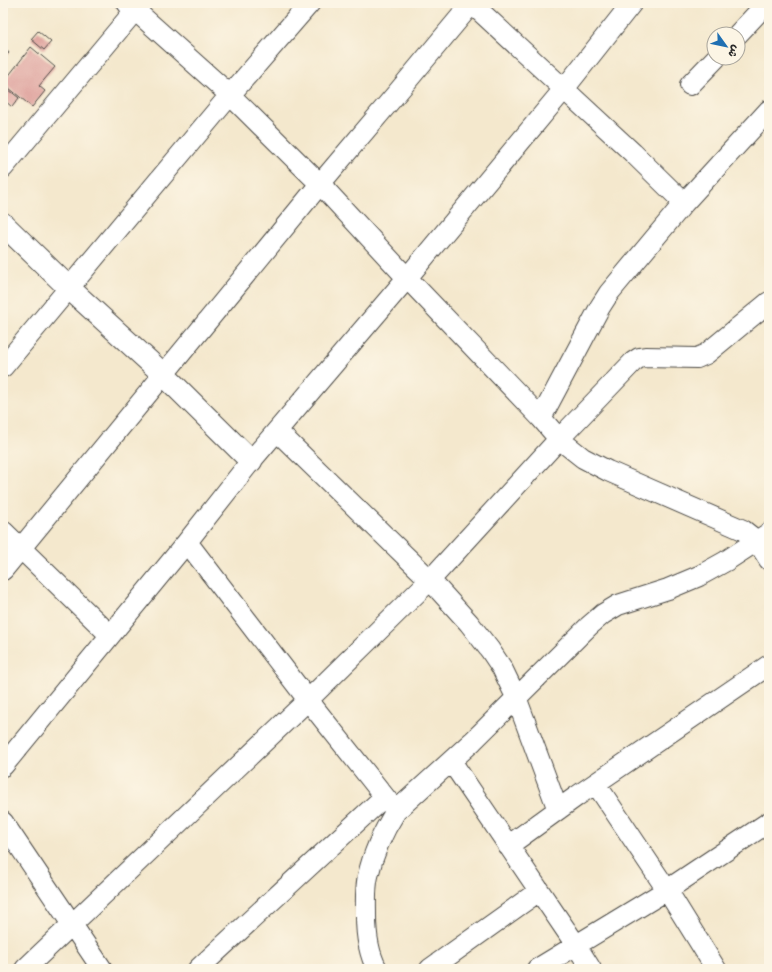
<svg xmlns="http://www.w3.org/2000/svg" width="772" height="972" viewBox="0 0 772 972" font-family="Pangolin,'Playpen Sans Arabic',sans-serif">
	<rect width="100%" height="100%" fill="#fcf5e5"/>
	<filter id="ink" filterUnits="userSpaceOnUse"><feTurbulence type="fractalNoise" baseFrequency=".025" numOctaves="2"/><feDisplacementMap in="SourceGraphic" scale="8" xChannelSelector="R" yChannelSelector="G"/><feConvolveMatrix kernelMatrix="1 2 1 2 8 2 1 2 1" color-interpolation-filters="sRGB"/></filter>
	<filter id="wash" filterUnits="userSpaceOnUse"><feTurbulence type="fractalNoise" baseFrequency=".012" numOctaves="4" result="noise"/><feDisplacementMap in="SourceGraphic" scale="16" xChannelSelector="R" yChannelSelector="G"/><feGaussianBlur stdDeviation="0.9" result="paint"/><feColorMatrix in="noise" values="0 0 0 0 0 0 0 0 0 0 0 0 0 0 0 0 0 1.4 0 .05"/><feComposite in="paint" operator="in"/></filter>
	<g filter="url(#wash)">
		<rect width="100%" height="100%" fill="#f4e8cd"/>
		<g id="blocks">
			<path fill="#db9995" d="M38 31 51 42 44 50 31 39Z
				M3 46 9 53 3 59Z
				M31 47 55 67 39 86 45 91 32 107 3 83Z
				M3 85 19 98 12 107 3 99Z"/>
		</g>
	</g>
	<g filter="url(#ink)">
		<use href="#blocks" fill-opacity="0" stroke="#494743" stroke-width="1"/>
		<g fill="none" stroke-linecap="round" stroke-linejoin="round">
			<g stroke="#494743" stroke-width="22">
				<path id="minor" d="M127 3 230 95 320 184 407 278 541 418 559 439 583 458 608 471 743 530 757 541 769 560
					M471 3 633 153 684 203
					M738 34 767 3
					M690 85 716 58
					M3 168 141 3
					M3 367 230 95 310 3
					M541 418 600 307 609 293 684 203 769 110
					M277 431 430 580 469 623 490 650 502 668 516 697 558 810
					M3 531 110 635
					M187 542 308 700 396 811
					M3 570 320 184 397 93 472 3
					M451 761 576 945 591 969
					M3 766 187 542 251 461 407 278 564 89 632 3
					M596 784 667 890 716 969
					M3 822 102 969
					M508 846 577 796 769 665
					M25 969 308 700 430 580 559 439 633 362 639 358 645 357 697 358 706 354 769 302
					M198 969 384 797
					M377 969C368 952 366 935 366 916 366 902 365 889 368 876 373 853 384 830 396 811L473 741 589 626 603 614 618 605 668 589 699 576 726 561 769 533
					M430 969 539 891
					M537 969 667 890 769 822"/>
			</g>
			<g stroke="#494743" stroke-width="24">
				<path id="tertiary" d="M3 224 69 288 164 375 251 461"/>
			</g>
			<use href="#minor" stroke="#fff" stroke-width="20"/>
			<use href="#tertiary" stroke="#fff" stroke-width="22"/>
		</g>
	</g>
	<rect width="772" height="972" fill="none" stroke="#fcf5e5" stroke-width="16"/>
	<g transform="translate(726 46) rotate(123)"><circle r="19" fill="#fcf5e5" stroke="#a8a49b"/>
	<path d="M0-3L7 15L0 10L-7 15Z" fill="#1f6fb2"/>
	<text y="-6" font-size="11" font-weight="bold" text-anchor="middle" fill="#2b2b2b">ش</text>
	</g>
</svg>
